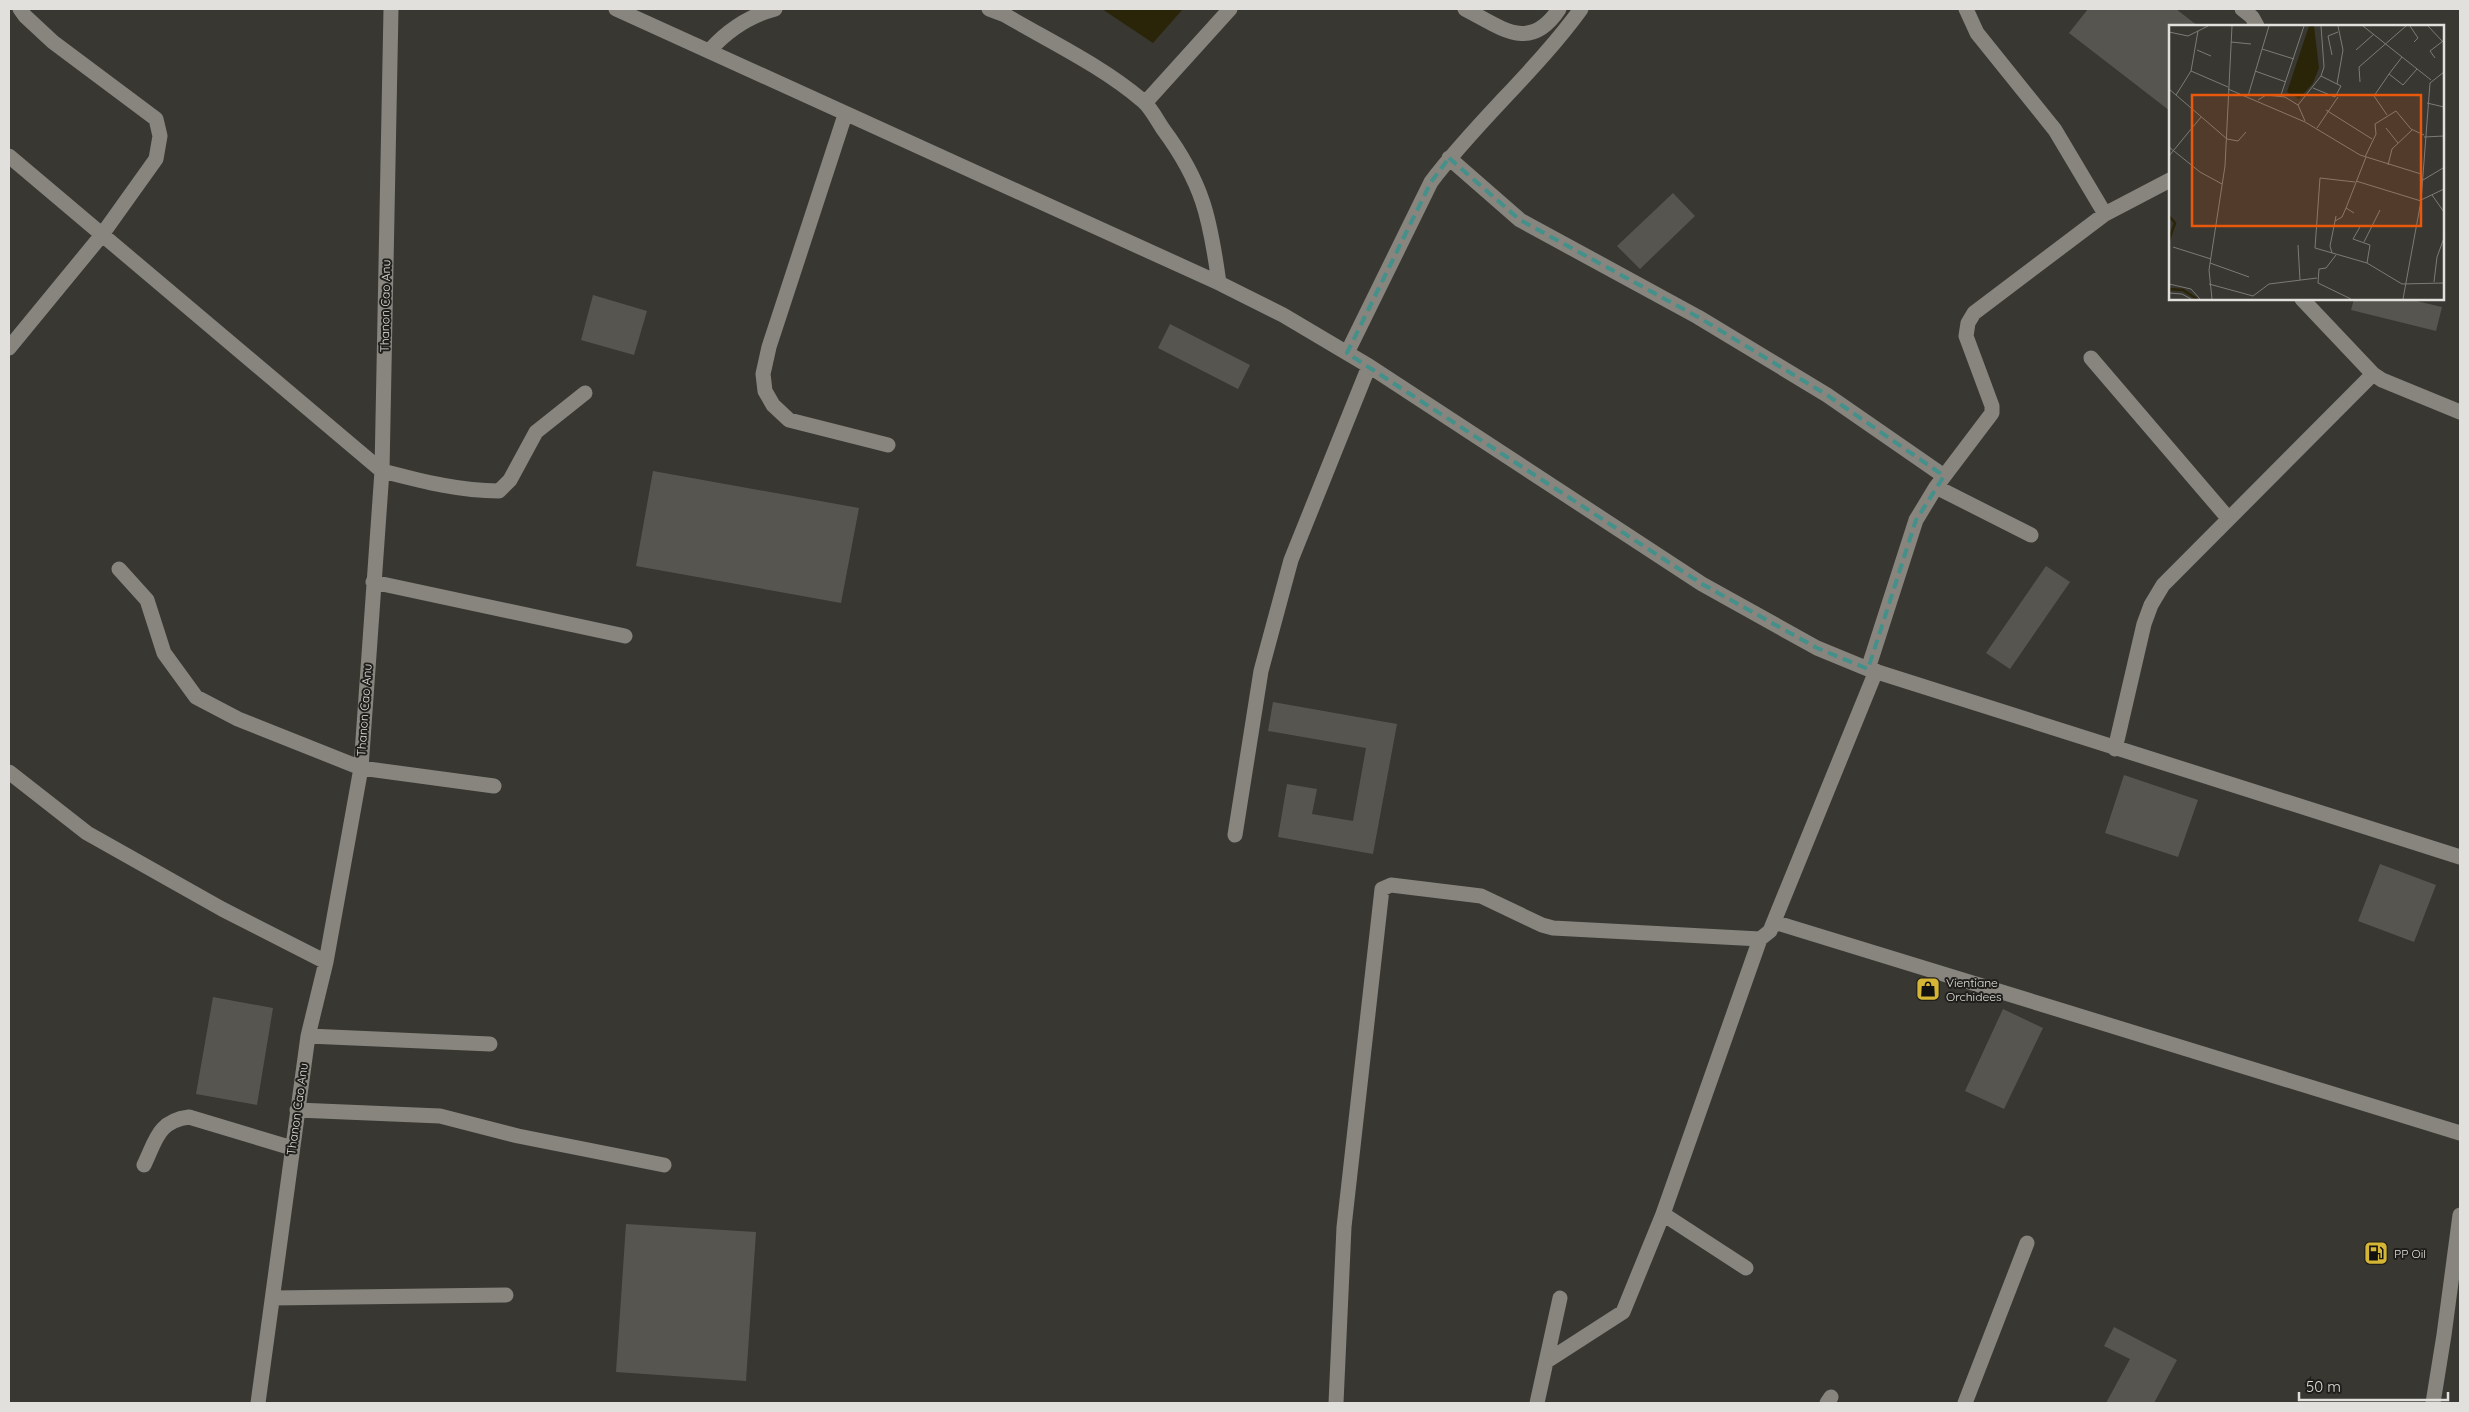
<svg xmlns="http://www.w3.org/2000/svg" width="2469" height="1412" viewBox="0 0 2469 1412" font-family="Quicksand,sans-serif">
	<rect width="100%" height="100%" fill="#383731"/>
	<path fill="#2a2409" d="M1102 9H1183L1153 43Z"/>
	<path fill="#57554f" d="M2088 9H2176L2198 26H2170V111L2069 33Z
		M1673 193 1695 216 1640 269 1617 246Z
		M593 295 647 311 634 355 581 340Z
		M2354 299H2408L2442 307 2436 331 2351 310Z
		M1170 324 1250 365 1238 389 1158 348Z
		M653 471 859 508 841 603 636 566Z
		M2046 566 2070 582 2010 669 1986 653Z
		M1273 702 1397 724 1373 854 1278 837 1287 784 1317 789 1312 814 1353 821 1366 748 1268 731Z
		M2124 775 2198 800 2178 857 2105 833Z
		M2380 864 2436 885 2414 942 2358 921Z
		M213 997 273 1008 257 1105 196 1094Z
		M2003 1009 2043 1028 2004 1109 1965 1091Z
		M626 1224 756 1232 746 1381 616 1372Z
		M2114 1327 2177 1360 2154 1403H2106L2130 1359 2104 1346Z"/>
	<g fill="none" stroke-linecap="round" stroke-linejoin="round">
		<path stroke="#87857e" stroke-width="15" d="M616 9 1219 283 1283 315 1369 366 1702 584 1817 648 1868 669 2460 857
			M989 9 1005 15C1051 42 1102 66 1143 101 1151 108 1157 120 1163 129 1203 183 1210 218 1219 283
			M1465 9C1502 28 1530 53 1559 9
			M1966 9 1977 33 2055 130 2105 214
			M2242 9 2252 17 2257 26
			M710 50C728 30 749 16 775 9
			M1145 103 1230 9
			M845 115 769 347 763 374 765 391 773 405 789 420 888 445
			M9 156 382 471C421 481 458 491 499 491L510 480 536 432 585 393
			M1449 158 1520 220 1698 317 1827 395 1944 476
			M2302 299 2373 374 2382 380 2460 412
			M9 348 101 236 156 159 160 136 156 119 53 42 25 16 20 9
			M1347 353 1431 182C1477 121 1536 71 1581 9
			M2091 358 2228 518
			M1936 487 2031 535
			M119 569 147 600 164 653 196 697 238 719 361 768 494 786
			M373 582 625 636
			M1868 669 1916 520 1936 487 1992 413V406L1966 336 1968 323 1974 313 2105 214 2170 180
			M2115 749 2144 624 2151 605 2163 585 2373 374
			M9 772 87 833 222 909 326 962
			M1235 835 1261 671 1291 560 1369 366
			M1774 922 2460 1133
			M308 1036 490 1044
			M297 1110 440 1116 518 1136 664 1165
			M144 1165C156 1140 158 1121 189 1117L292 1148
			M1746 1268 1663 1214 1760 939 1770 931 1876 671
			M273 1298 506 1295
			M1547 1361 1623 1312 1663 1214
			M258 1403 308 1036 326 962 361 768 382 471 391 9
			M1336 1403 1344 1227 1382 889 1391 885 1481 896 1542 925 1553 928 1760 939
			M1537 1403 1560 1298
			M1827 1403 1831 1397
			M1965 1403 2027 1243
			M2433 1403 2444 1335 2460 1215"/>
	</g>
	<path fill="none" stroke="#44908a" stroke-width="4" stroke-dasharray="10 6" stroke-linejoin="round" d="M1449 158 1520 220 1698 317 1827 395 1944 476 1916 520 1868 669 1817 648 1702 584 1347 353 1431 182Z"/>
	<defs>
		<g id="shop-square" transform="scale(1.25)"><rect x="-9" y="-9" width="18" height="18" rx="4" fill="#d5b535" stroke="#1f1e1b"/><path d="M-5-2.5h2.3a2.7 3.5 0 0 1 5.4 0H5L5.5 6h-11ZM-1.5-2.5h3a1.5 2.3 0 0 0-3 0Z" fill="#111"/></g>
		<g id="fuel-square" transform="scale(1.25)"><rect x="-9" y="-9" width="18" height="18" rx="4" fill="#d5b535" stroke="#1f1e1b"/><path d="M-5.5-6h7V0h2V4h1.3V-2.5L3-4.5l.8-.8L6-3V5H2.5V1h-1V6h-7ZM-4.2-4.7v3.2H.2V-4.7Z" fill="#111"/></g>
	</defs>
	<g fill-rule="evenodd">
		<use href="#shop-square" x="1928" y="989"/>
		<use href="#fuel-square" x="2376" y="1253"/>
	</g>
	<g text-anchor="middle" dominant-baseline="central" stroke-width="4" stroke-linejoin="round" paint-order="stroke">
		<g font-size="12" fill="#e1e0dc" stroke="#1f1e1b">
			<text transform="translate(385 306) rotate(-89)">Thanon Cao Anu</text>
			<text transform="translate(364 710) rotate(-86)">Thanon Cao Anu</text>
			<text transform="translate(297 1109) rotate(-82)">Thanon Cao Anu</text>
		</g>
		<g font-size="12" fill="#e1e0dc" stroke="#1f1e1b" text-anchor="start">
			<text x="1946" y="982">Vientiane<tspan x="1946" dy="14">Orchidees</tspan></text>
			<text x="2394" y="1253">PP Oil</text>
		</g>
	</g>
	<g transform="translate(2169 25)">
		<rect width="275" height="275" fill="#383731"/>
		<path d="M140 1H145L150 43 144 58 130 74 118 67Z" fill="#2a2409"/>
		<path fill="none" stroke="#2a2409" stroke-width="2.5" d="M0 191 6 198 0 215M0 264 14 265 28 274"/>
		<path fill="none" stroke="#7c7b75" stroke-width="1" d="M194 1 262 55M241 1 249 13 245 17M259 1 274 17M0 7 19 11 39 1M62 17 82 19M93 24 125 34M28 25 42 31M187 25 205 9M163 30 159 11 169 7M233 32 220 49 234 60 248 44M266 33 261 26 274 16M22 46 59 62M86 46 117 57M191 57 190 42 237 1M168 59 174 25 169 1M144 63 166 72 172 61 152 51M0 64 58 114 69 116 77 107M59 64 136 97 191 130 252 149M7 70 22 46 29 6M112 70 135 1M79 71 100 1M89 75 97 70 116 72 129 80 136 96M258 78 275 82M129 80 152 51 155 42 152 1M157 85 203 114M218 90 205 71 220 49M148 103 169 72M217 103 229 118M255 112 275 111M0 122 31 147 53 159M0 131 32 92M196 132 207 109 206 99 227 86 242 104 255 110M219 140 223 124 243 105M254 155 274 143M187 156 252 176M186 157 151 153 146 223 198 238 233 259 275 258M263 170 275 187M252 175 275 164M185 188 177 183 197 132M166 196 173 192 177 183M192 200 184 214 201 220 198 238M195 217 211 185M129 220 131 255M4 222 42 234M163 228 161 221 167 191M167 230 157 243 150 244 149 258 182 274M41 238 80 252M265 257 268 232 275 213M0 259 22 264 31 274M40 259 84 271 100 259 148 253M0 268 13 269 22 274M43 274 40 245 56 141 63 1M234 274 252 176 261 58 275 47"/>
		<path fill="#e8590c" fill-opacity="0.15" stroke="#e8590c" stroke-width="2.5" d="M23 70H252V201H23Z"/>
		<rect width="275" height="275" fill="none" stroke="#e1e0dc" stroke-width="2.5"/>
	</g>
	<rect width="2469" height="1412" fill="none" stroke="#e1e0dc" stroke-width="20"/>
	<path d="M2299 1392v8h149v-8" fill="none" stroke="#e1e0dc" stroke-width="2.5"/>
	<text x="2306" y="1392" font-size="15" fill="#e1e0dc" stroke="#1f1e1b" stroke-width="4" paint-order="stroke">50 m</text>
</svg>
